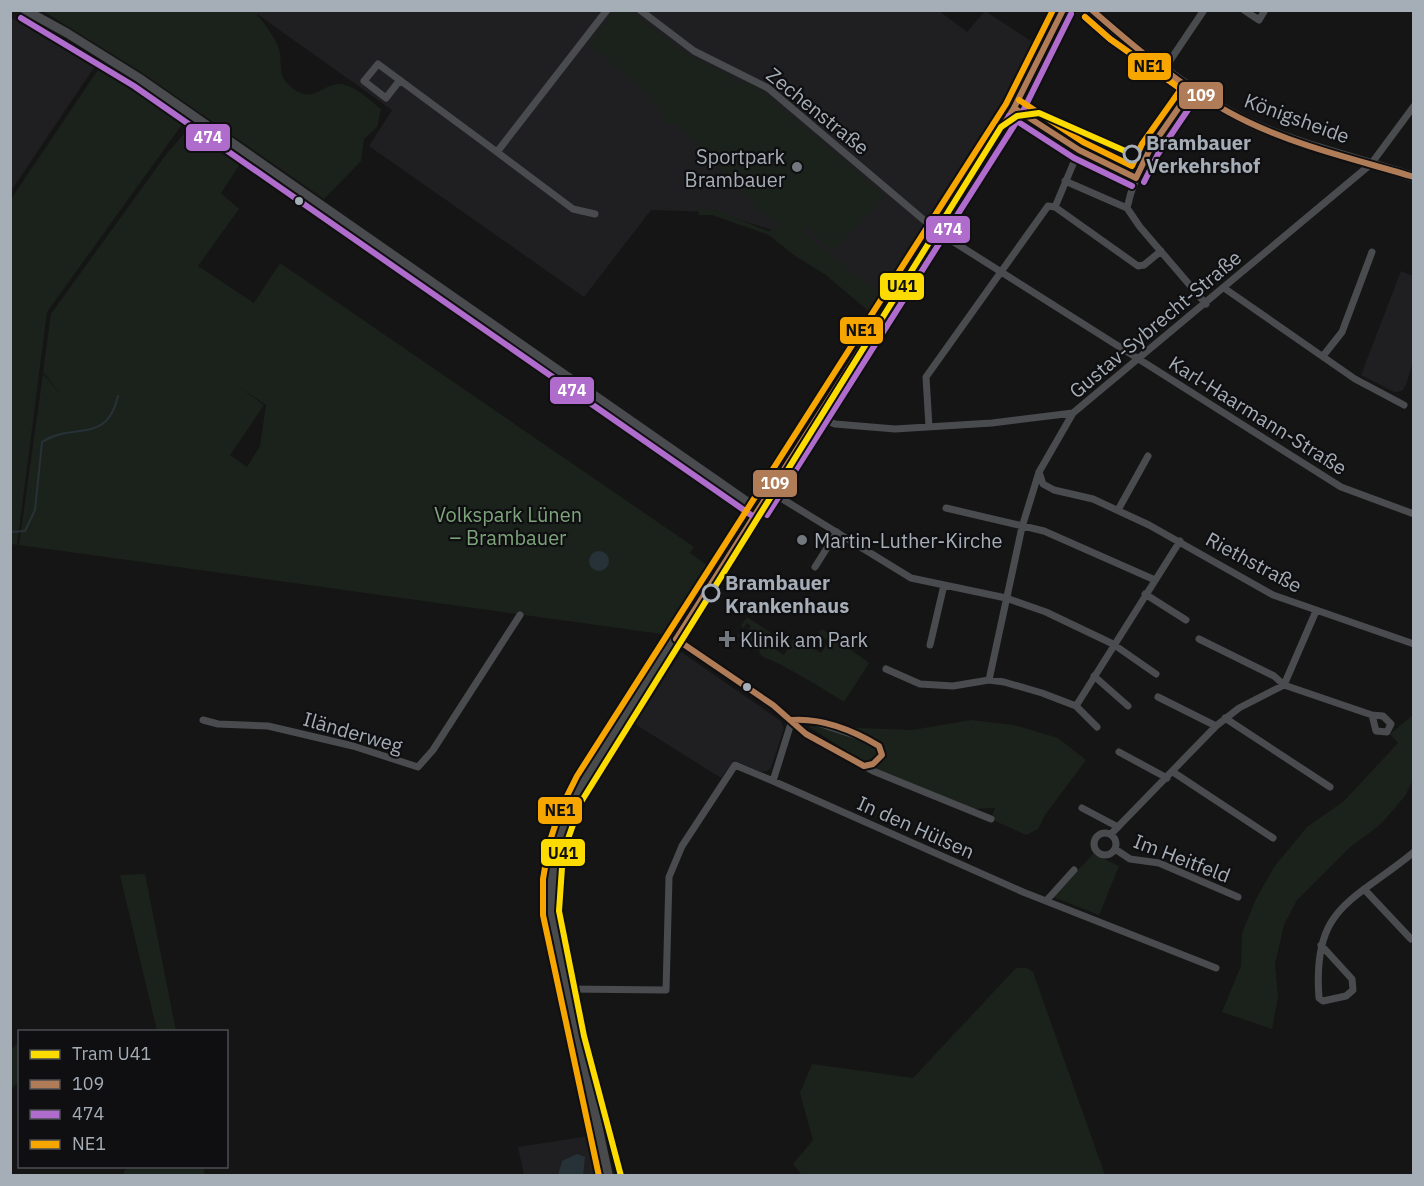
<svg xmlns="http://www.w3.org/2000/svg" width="1424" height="1186" viewBox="0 0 1424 1186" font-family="'IBM Plex Sans',sans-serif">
	<rect width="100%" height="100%" fill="#151515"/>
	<path fill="#1f1f21" d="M260 10H938L967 32 985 11 1034 43 1006 99 935 211 878 311 779 232 714 212 651 210 584 297 369 146 392 110 257 14Z
		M11 18 59 39 97 63 11 191Z
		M1401 271 1413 276V361L1406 385 1402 391 1394 392 1361 375Z
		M681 652 781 721 784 728 771 768 767 771 761 772 734 760 721 778 635 724Z
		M595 1135 603 1175H524L518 1147Z"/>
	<path fill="#1b221b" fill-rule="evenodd" d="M43 11H260L257 15C265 23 279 43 280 54 282 66 278 74 288 84 311 107 321 85 338 84 353 83 370 101 381 109L377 127 364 139 361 161 324 199 141 72Z
		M615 11H631L684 53 731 76 732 82 753 84 885 196 833 251 805 226 801 231 884 298 872 314 826 275 795 256 769 235 712 215H699L698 209H712L768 231 782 227 760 211 679 126 665 122C652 87 612 68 588 43Z
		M104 61 136 81 186 119 47 312 17 545 11 544V199Z
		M191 126 242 161 221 193 239 209 198 266 254 303 280 263 694 547 690 553 711 568 669 635 19 545 43 374 63 397 43 372 51 314 168 152ZM234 383 266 405 260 446 247 467 230 455 264 405Z
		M747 617 771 633 765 643 784 655 795 637 821 653 829 641 818 634 822 629 869 663 844 702C833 694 772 658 765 658L759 653 760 651 737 636 741 631 746 634 751 626 747 623 743 628 741 626Z
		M1413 715V780L1405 796 1381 824 1349 848 1297 900 1284 925 1275 964 1278 997 1272 1029 1222 1012 1241 966 1242 933 1256 899 1274 867 1307 827 1344 801 1398 743 1390 734Z
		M971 720 1014 725 1058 738 1086 760 1045 815 1038 829 1026 835 991 819 995 808 973 809 873 768 808 726 912 730Z
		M1093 854 1119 866 1099 915 1053 897Z
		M145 874 176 1031H157L120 875Z
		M1016 968H1027L1033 972 1105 1175H802L793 1164 813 1140 800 1093 812 1064 913 1078Z
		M19 1041V1081L11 1089V1050Z
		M127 1166 203 1167 205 1175H123Z"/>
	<path fill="#273238" d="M589 561a10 10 0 1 1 20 0a10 10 0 1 1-20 0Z
		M577 1154 585 1157 583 1175H558L562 1161Z"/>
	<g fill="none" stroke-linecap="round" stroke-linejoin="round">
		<path stroke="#273238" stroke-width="2" d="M10 532 25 531 35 510 42 442C74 421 106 446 118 396"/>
		<path stroke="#494b4e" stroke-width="7" d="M640 10 694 51 768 88 938 232 1341 487 1414 514
			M1244 10 1259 20 1265 10
			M1165 68 1204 10
			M400 80 386 98 364 81 378 64 497 152 607 10
			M1193 87C1166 125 1137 161 1127 208L1140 227 1206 304
			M497 152 573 209 595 214
			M1065 181 1127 208
			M1055 207 1138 266 1144 265 1161 251
			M1224 288 1355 379 1404 405
			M1323 356 1342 332 1372 252
			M818 417 835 424 895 429 992 423 1073 413 1371 164 1414 106
			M929 427 926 377 1048 206 1055 207 1079 150 1136 178
			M1039 472 1043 484 1054 490 1093 499 1149 525 1273 595 1414 644
			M771 492 911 578 1006 598 1046 612 1113 644 1156 674
			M946 508 1044 531 1155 580
			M1118 510 1148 456
			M815 567 837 532
			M1145 594 1186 620
			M676 639 773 705 806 734 873 771 991 819
			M1199 639 1274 676 1284 685 1372 715 1383 716 1391 724 1387 732 1376 731 1372 715
			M930 645 944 585
			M886 669 920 684 953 686 989 680 1004 682 1042 693 1076 706 1097 727
			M1094 676 1128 706
			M989 680 1022 527 1039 472 1073 413
			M1158 697 1216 726
			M1076 706 1180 541
			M1225 718 1330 787
			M203 720 218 724 268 726 353 746 418 767 433 750 520 615
			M792 720 773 781 1023 892 1216 968
			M792 720H809L872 741 879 746 882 755 873 764 865 766
			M1119 752 1167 778
			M1173 772 1273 838
			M1082 808 1118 827
			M1094 844a11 11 0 1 1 22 0a11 11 0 1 1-22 0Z
			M1111 834 1216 726 1239 708 1284 685 1316 611
			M1115 849 1130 859 1159 863 1238 897
			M1364 889 1411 939
			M1046 901 1074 870
			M1321 945 1352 979 1353 990 1346 996 1323 1001 1319 998C1312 906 1352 903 1414 852
			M566 989 666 990 669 877 682 846 735 765 773 781"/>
		<path stroke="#494b4e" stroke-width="9" d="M25 10 67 33 139 78 759 510"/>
		<path stroke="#484a4c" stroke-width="10" d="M1091 10C1133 47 1198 98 1248 122 1300 146 1359 159 1414 177
			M608 1176 552 915C549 866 560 824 585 781L1014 108 1063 10"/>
		<g stroke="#0f0f11" stroke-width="10">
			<path id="bus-1" d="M1092 10C1140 52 1191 95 1248 122 1300 147 1358 160 1414 177
				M1014 108 1079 150 1136 178
				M1136 178 1150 149 1193 87
				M676 639 1014 108 1063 10
				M676 639 773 705 806 734 864 766 873 764 882 755 879 746C854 731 822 718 792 720"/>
		</g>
		<g stroke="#0f0f11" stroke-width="10">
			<path id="bus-2" d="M1085 17 1110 39 1188 94
				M21 18 134 86 754 517
				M1009 116 1074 158 1132 186
				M1144 182 1158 154 1200 92
				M767 515 1022 113 1071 14"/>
		</g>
		<g stroke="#0f0f11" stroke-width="10">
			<path id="bus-3" d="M1019 100 1083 142 1132 166 1142 144 1181 89 1110 39 1085 17
				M599 1176 543 915V879L549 844 560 810 577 776 1006 104 1053 10"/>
		</g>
		<use href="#bus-1" stroke="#b07c57" stroke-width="6"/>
		<use href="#bus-2" stroke="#b06ccc" stroke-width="6"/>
		<use href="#bus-3" stroke="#f7a600" stroke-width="6"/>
		<g stroke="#0f0f11" stroke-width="10">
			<path id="tram-1" d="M621 1176 584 1036 559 911 563 853 581 802 1001 127 1017 116 1039 113 1132 154"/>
		</g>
		<use href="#tram-1" stroke="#fcdc00" stroke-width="6"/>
	</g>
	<g fill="#0f0f11" stroke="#a5adb7" stroke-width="3">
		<circle cx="1132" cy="154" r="8"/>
		<circle cx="711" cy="593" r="8"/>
	</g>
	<g fill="#73787e" stroke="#0f0f11" stroke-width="2">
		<circle cx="797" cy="167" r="6"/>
		<circle cx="802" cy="540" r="6"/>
		<path d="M724 630h6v6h6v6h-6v6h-6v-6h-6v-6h6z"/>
	</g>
	<g fill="#a5adb7" stroke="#0f0f11" stroke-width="2">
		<circle cx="299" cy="201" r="5"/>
		<circle cx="747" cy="687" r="5"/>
	</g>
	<g text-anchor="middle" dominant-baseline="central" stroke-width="4.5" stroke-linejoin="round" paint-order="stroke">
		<g font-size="20" fill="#a5adb7" stroke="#0f0f11">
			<text transform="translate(818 111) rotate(39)">Zechenstraße</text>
			<text transform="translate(1297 118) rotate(20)">Königsheide</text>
			<text transform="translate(1155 324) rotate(-40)">Gustav-Sybrecht-Straße</text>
			<text transform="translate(1258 415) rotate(32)">Karl-Haarmann-Straße</text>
			<text transform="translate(1254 562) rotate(28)">Riethstraße</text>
			<text transform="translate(353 732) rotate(16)">Iländerweg</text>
			<text transform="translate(916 827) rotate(24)">In den Hülsen</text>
			<text transform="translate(1182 858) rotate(21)">Im Heitfeld</text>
		</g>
		<g font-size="20" font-weight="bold" fill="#a5adb7" stroke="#0f0f11" text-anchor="start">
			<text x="1146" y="142">Brambauer<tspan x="1146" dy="23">Verkehrshof</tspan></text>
			<text x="725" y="582">Brambauer<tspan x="725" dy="23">Krankenhaus</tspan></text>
		</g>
		<g font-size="20" fill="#a5adb7" stroke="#0f0f11" text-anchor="start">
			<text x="785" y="156" text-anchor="end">Sportpark<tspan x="785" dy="23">Brambauer</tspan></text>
			<text x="814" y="540">Martin-Luther-Kirche</text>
			<text x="740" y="639">Klinik am Park</text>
		</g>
		<g font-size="20" fill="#7da47a" stroke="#0f0f11">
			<text x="508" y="514">Volkspark Lünen<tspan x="508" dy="23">– Brambauer</tspan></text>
		</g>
	</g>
	<g stroke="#0f0f11" stroke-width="2">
		<rect x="1127" y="52" width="45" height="29" rx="6" fill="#f7a600"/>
		<rect x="1178" y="81" width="46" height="29" rx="6" fill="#b07c57"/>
		<rect x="185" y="123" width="46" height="29" rx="6" fill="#b06ccc"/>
		<rect x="925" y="215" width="46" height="29" rx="6" fill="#b06ccc"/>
		<rect x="879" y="272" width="46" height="29" rx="6" fill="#fcdc00"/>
		<rect x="839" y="316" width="45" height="29" rx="6" fill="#f7a600"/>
		<rect x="549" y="376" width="46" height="29" rx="6" fill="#b06ccc"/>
		<rect x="752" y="469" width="46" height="29" rx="6" fill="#b07c57"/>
		<rect x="537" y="796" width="46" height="29" rx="6" fill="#f7a600"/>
		<rect x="540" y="838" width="46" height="29" rx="6" fill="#fcdc00"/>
	</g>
	<g font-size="16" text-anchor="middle" font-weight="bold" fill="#fff">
		<text x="1201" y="101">109</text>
		<text x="208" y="143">474</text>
		<text x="948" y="235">474</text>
		<text x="572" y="396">474</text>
		<text x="775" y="489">109</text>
	</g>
	<g font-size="16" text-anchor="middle" font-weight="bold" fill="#111">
		<text x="1149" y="72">NE1</text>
		<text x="902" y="292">U41</text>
		<text x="861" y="336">NE1</text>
		<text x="560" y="816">NE1</text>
		<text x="563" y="859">U41</text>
	</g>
	<rect width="1424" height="1186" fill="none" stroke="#a5adb7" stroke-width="24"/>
	<rect x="18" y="1030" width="210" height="138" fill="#0f0f11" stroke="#4b4e53" stroke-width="1.5"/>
	<rect x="30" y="1050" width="30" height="9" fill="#fcdc00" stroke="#4b4e53" stroke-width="1.5"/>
	<text x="72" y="1060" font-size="18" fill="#a5adb7">Tram U41</text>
	<rect x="30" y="1080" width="30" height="9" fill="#b07c57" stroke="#4b4e53" stroke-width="1.5"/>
	<text x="72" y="1090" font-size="18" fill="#a5adb7">109</text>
	<rect x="30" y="1110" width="30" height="9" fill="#b06ccc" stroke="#4b4e53" stroke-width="1.5"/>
	<text x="72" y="1120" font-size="18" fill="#a5adb7">474</text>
	<rect x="30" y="1140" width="30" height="9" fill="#f7a600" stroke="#4b4e53" stroke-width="1.5"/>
	<text x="72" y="1150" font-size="18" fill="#a5adb7">NE1</text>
</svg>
